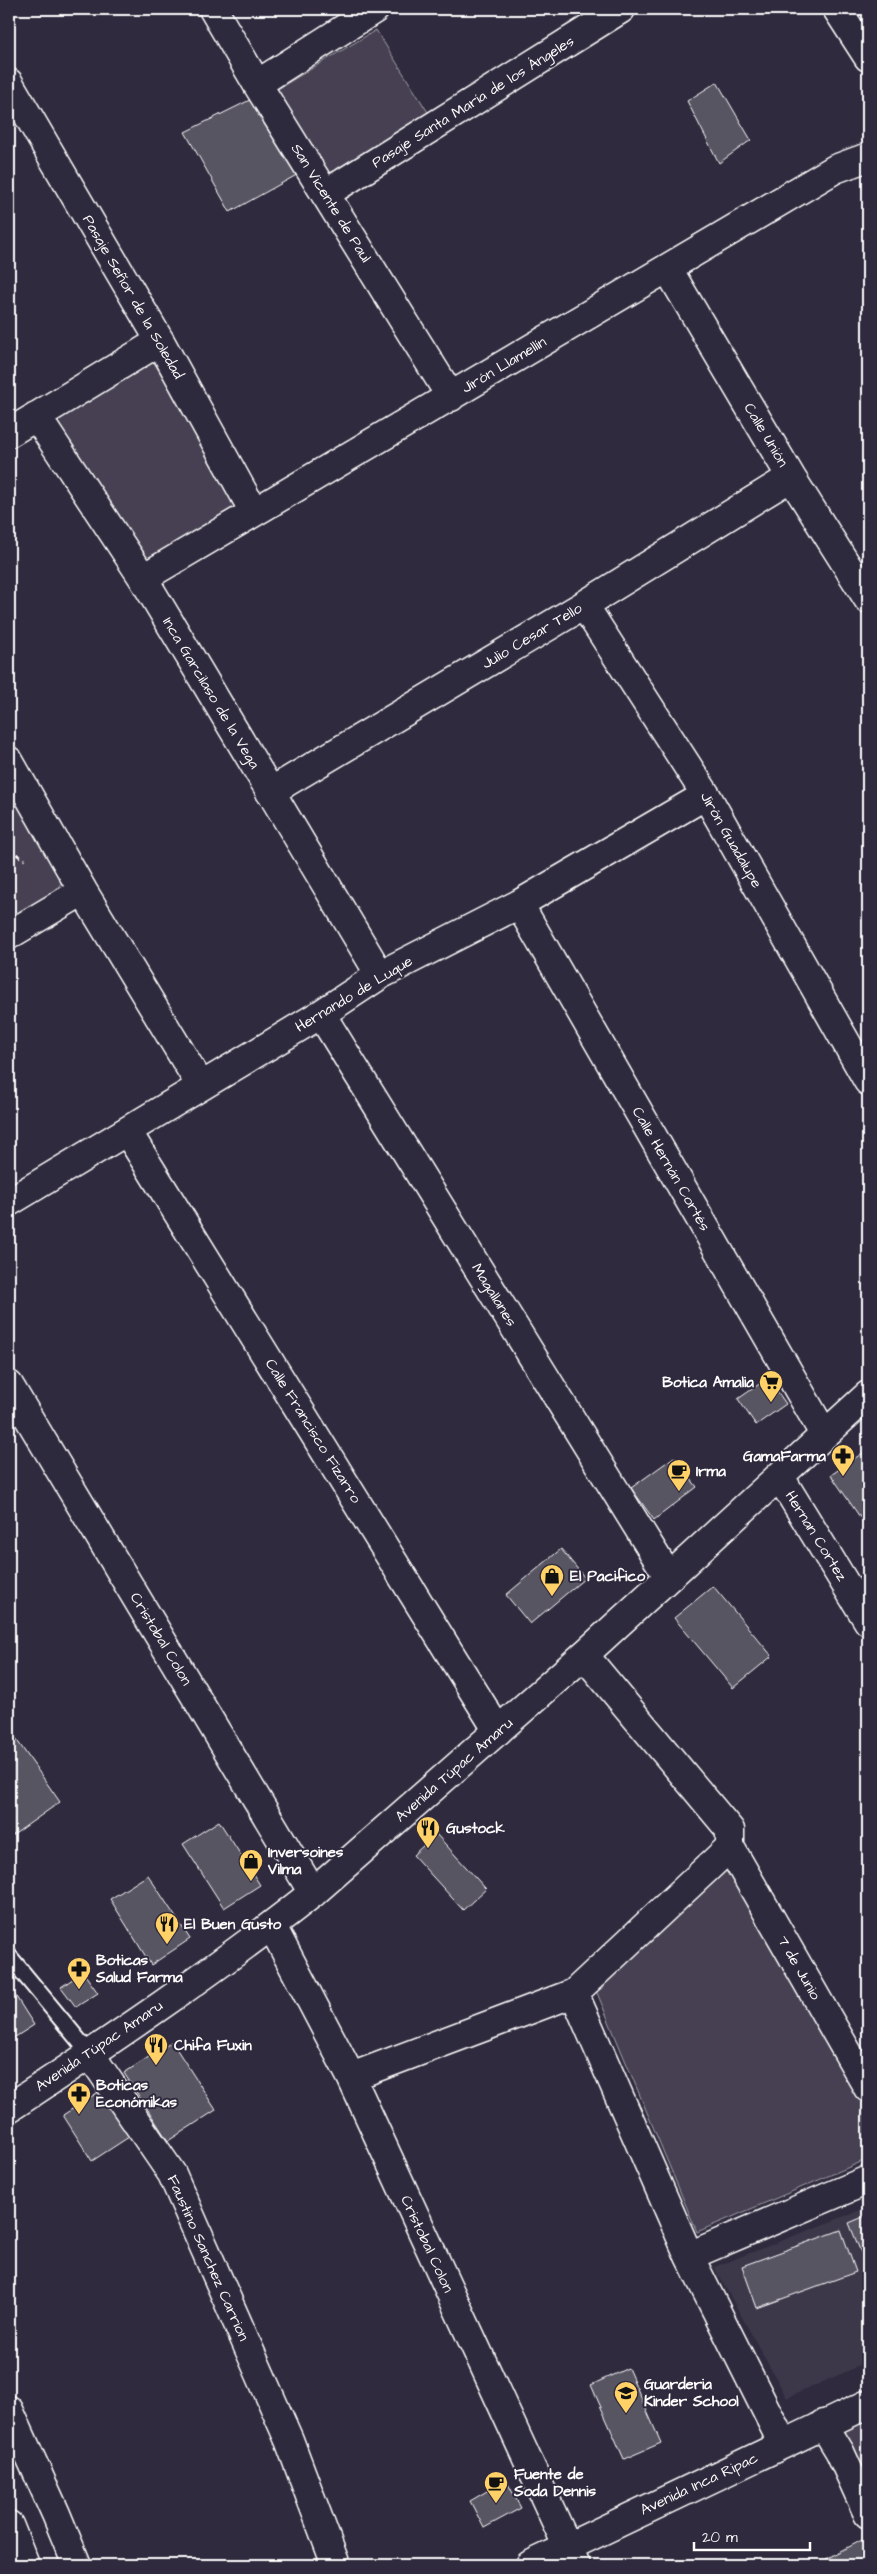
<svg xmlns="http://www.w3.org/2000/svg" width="877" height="2574" viewBox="0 0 877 2574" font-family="'Architects Daughter',sans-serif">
	<rect width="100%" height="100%" fill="#2f2a3d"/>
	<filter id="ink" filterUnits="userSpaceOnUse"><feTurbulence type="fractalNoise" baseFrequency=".02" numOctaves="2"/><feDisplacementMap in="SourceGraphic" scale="10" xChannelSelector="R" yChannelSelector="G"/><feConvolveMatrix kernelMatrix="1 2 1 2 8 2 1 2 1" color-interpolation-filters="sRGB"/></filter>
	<g filter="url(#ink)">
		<path fill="#3c3749" d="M868 2207V2362L787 2398 714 2267Z"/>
		<path fill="#464152" stroke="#a2a0a8" d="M376 30 431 117 326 178 271 93Z
			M153 361 243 508 145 565 53 422Z
			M9 786 63 881 53 893 9 920Z
			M720 1871 737 1872 868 2107V2159L697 2232 595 1988Z
			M868 2413V2485L838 2424Z"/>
		<path fill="#595564" stroke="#fff" d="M717 82 751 140 719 163 687 101Z
			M254 98 302 172 230 212 185 132Z
			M768 1378 786 1404 756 1425 738 1399Z
			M864 1452 868 1458V1516L862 1520 831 1475Z
			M674 1457 697 1487 654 1520 631 1488Z
			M561 1549 585 1578 530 1624 506 1595Z
			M713 1586 772 1656 733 1688 674 1618Z
			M9 1729 60 1802 9 1838Z
			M219 1821 260 1885 224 1908 183 1844Z
			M436 1834 486 1889 463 1910 413 1855Z
			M148 1875 190 1939 151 1965 110 1899Z
			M83 1972 98 1993 76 2007 61 1987Z
			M13 1992 34 2025 9 2041V1994Z
			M172 2042 216 2110 168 2141 124 2073Z
			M103 2089 132 2135 92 2161 63 2115Z
			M868 2215V2264L866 2265 849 2223Z
			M841 2230 856 2272 757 2308 742 2266Z
			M628 2368 661 2443 624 2459 591 2385Z
			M506 2480 521 2508 484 2528 470 2501Z
			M862 2540 868 2552V2565H815Z"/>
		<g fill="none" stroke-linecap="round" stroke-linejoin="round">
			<g stroke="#fff" stroke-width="19">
				<path id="lane" d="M9 1956 90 2054"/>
			</g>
			<g stroke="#fff" stroke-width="31">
				<path id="street" d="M213 9 257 84 451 397
					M9 83 160 341 254 512
					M257 84 375 9
					M325 194 621 9
					M668 269 791 477 868 599
					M36 416 143 578 380 975
					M9 433 160 341
					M143 578 835 169 868 157
					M584 605 706 795 868 1081
					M9 761 83 891 201 1086
					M270 792 584 605 791 477
					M519 904 824 1434
					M9 935 83 891
					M321 1014 668 1576
					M127 1131 498 1731
					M9 1202 321 1014 380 975 519 904 706 795
					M9 1385 313 1893
					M780 1477 868 1621
					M584 1655 730 1830V1847L868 2088
					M272 1926 351 2077 576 2565
					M574 1993 689 2256 783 2444
					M90 2054 172 2174 289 2440 336 2565
					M351 2077 574 1993 730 1847
					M689 2256 868 2180
					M823 2424 840 2452 868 2514"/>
			</g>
			<g stroke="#fff" stroke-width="31">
				<path id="secondary" d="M837 9 868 57
					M9 2108C112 2040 216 1970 313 1893L584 1655 868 1395
					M530 2565 868 2404"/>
			</g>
			<g stroke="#fff" stroke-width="31">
				<path id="primary" d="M9 2410 56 2514 77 2565
					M9 2525 25 2565"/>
			</g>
			<path stroke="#fff" stroke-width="3" stroke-dasharray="5 4" stroke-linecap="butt" d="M9 849 25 860"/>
			<use href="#lane" stroke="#2f2a3d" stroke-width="15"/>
			<use href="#street" stroke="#2f2a3d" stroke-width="28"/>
			<use href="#secondary" stroke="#2f2a3d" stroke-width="28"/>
			<use href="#primary" stroke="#2f2a3d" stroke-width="28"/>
		</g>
	</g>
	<defs>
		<g id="supermarket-pin" transform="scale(1.25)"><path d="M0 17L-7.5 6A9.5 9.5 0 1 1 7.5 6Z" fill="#ffd166" stroke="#2f2a3d"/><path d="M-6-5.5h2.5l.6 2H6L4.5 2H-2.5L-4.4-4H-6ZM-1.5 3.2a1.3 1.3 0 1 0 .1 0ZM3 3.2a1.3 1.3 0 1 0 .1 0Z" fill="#111"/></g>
		<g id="pharmacy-pin" transform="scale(1.25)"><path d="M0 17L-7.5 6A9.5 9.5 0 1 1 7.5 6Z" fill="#ffd166" stroke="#2f2a3d"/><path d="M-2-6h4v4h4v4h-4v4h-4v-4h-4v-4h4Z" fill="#111"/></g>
		<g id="cafe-pin" transform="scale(1.25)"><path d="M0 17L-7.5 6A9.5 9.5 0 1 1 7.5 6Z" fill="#ffd166" stroke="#2f2a3d"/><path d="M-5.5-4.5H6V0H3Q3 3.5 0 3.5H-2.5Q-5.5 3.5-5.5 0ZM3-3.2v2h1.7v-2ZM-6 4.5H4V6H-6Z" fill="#111"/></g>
		<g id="shop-pin" transform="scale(1.25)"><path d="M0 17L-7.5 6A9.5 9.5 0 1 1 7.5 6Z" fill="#ffd166" stroke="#2f2a3d"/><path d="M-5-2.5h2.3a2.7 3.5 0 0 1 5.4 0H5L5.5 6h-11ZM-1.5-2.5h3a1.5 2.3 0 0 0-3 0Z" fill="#111"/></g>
		<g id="restaurant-pin" transform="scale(1.25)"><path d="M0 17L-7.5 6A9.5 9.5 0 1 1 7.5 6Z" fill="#ffd166" stroke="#2f2a3d"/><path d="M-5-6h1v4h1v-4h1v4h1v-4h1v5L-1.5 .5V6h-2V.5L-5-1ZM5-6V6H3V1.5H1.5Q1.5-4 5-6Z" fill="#111"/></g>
		<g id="school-pin" transform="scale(1.25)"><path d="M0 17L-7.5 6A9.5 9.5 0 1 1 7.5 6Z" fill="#ffd166" stroke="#2f2a3d"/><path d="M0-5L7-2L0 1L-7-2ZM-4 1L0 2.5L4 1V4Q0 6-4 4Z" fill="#111"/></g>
	</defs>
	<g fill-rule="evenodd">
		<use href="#supermarket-pin" x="771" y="1382"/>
		<use href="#pharmacy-pin" x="843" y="1456"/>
		<use href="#cafe-pin" x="679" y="1471"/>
		<use href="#shop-pin" x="552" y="1576"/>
		<use href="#restaurant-pin" x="428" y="1828"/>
		<use href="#shop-pin" x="251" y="1861"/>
		<use href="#restaurant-pin" x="167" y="1924"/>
		<use href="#pharmacy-pin" x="79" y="1969"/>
		<use href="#restaurant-pin" x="156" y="2045"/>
		<use href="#pharmacy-pin" x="79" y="2094"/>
		<use href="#school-pin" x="626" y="2393"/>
		<use href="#cafe-pin" x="496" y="2483"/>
	</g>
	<g text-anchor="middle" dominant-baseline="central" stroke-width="4" stroke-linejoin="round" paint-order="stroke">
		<g font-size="15" fill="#fff" stroke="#2f2a3d">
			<text transform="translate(473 102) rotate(-32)">Pasaje Santa María de los Ángeles</text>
			<text transform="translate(331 203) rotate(58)">San Vicente de Paul</text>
			<text transform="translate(133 297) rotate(60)">Pasaje Señor de la Soledad</text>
			<text transform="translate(504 365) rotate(-31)">Jirón Llamellín</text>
			<text transform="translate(766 435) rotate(59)">Calle Unión</text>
			<text transform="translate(532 636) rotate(-31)">Julio Cesar Tello</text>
			<text transform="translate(211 693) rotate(59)">Inca Garcilaso de la Vega</text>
			<text transform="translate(731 840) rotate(60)">Jirón Guadalupe</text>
			<text transform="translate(354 994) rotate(-31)">Hernando de Luque</text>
			<text transform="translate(671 1169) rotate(60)">Calle Hernán Cortés</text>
			<text transform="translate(494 1295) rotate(58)">Magallanes</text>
			<text transform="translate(313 1431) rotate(58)">Calle Francisco Fizarro</text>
			<text transform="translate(816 1536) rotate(58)">Hernan Cortez</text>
			<text transform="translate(161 1639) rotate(59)">Cristobal Colon</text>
			<text transform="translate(454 1770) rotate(-41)">Avenida Túpac Amaru</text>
			<text transform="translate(799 1968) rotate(60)">7 de Junio</text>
			<text transform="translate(99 2046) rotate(-34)">Avenida Túpac Amaru</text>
			<text transform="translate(427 2244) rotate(65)">Cristobal Colon</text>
			<text transform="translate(208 2258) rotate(66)">Faustino Sanchez Carrion</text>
			<text transform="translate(699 2484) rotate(-25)">Avenida Inca Ripac</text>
		</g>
		<g font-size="15" font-weight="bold" fill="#fff" stroke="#2f2a3d" text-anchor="start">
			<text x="754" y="1382" text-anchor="end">Botica Amalia</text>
			<text x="826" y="1456" text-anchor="end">GamaFarma</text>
			<text x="696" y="1471">Irma</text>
			<text x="570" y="1576">El Pacifico</text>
			<text x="446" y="1828">Gustock</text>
			<text x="268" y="1852">Inversoines<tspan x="268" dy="17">Vilma</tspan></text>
			<text x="184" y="1924">El Buen Gusto</text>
			<text x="96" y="1960">Boticas<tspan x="96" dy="17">Salud Farma</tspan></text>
			<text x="174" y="2045">Chifa Fuxin</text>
			<text x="96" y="2085">Boticas<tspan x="96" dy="17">Económikas</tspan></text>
			<text x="644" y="2384">Guarderia<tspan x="644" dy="17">Kinder School</tspan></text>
			<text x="514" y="2474">Fuente de<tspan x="514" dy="17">Soda Dennis</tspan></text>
		</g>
	</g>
	<rect width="877" height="2574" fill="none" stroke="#2f2a3d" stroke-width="30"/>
	<rect x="15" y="15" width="847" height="2544" fill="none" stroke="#fff" stroke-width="2" filter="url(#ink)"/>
	<path d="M694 2542v8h116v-8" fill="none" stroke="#ffffff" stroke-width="2.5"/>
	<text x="702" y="2542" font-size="15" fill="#ffffff" stroke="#2f2a3d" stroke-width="4" paint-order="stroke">20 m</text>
</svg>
